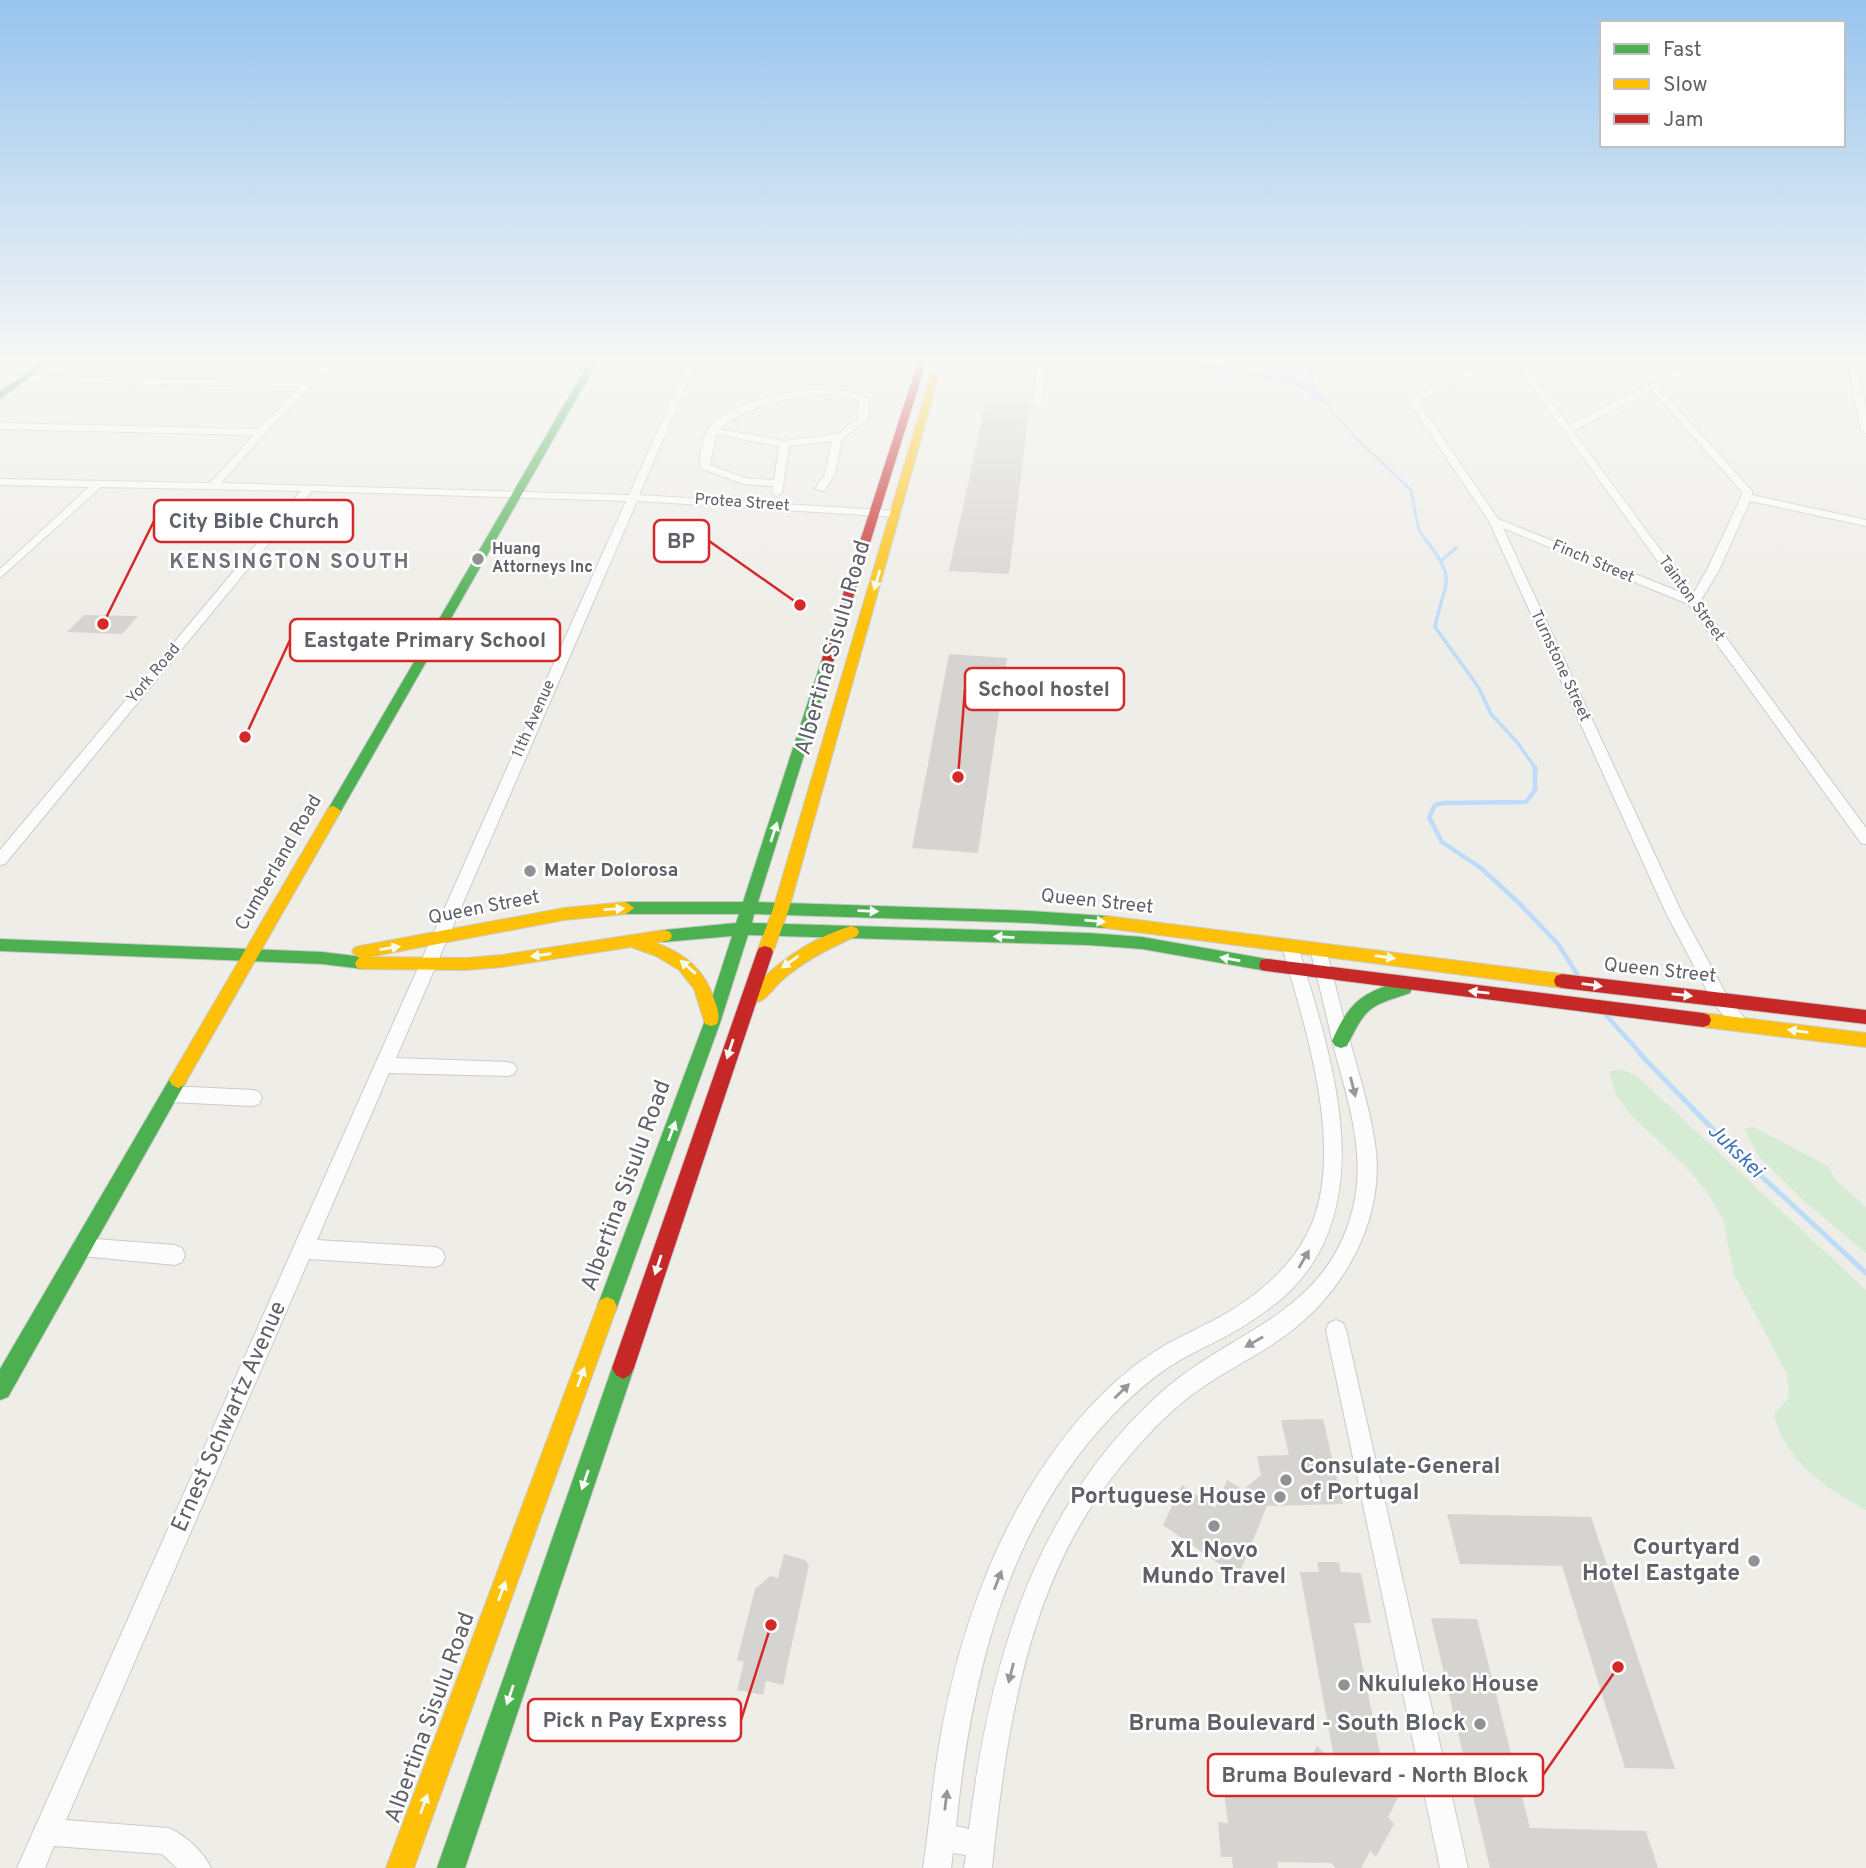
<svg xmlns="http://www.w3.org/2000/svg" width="1866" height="1868" viewBox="0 0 1866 1868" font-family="Overpass,sans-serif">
	<rect width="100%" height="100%" fill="#eeede8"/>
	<path fill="#d6ebd4" d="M1621 1069 1637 1076 1866 1290V1510C1825 1488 1786 1461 1774 1415L1789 1397 1787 1374 1734 1274 1723 1219 1708 1193 1685 1166 1632 1116 1617 1097 1609 1072Z
		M1753 1127 1828 1166 1836 1180 1866 1207V1253L1806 1203 1760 1158 1744 1129Z"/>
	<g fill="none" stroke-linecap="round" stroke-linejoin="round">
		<path stroke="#bddcf8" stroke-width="2.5" d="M1309 359 1315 389 1332 411 1356 438 1411 490 1419 531 1427 541"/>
		<path stroke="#bddcf8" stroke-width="3.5" d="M1425 539C1459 581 1444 581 1435 627L1479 688 1491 714 1517 742 1536 769
			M1441 561 1456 548"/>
		<path stroke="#bddcf8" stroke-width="4.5" d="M1535 767V790L1526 802 1444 803 1435 805 1429 817 1442 842 1481 868 1520 904 1558 944 1577 974
			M1604 1013 1642 1055"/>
		<path stroke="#bddcf8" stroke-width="5" d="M1640 1054 1734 1151 1866 1273"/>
		<path fill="#bddcf8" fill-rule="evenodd" d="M1157 359H1175L1292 378 1305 383 1330 402 1322 404 1299 387 1287 382Z"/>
	</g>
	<path fill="#d5d4d1" d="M986 401 1030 403 1009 574 949 571Z
		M84 615 138 616 122 634 67 632Z
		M949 654 1007 658 978 853 912 848Z
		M1323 1419 1343 1504 1267 1506 1238 1577 1163 1525 1182 1485 1215 1508 1227 1480 1243 1490 1261 1475 1257 1456 1289 1455 1281 1420Z
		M1447 1514 1591 1517 1675 1769 1625 1768 1562 1566 1460 1564Z
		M784 1554 805 1560 809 1565 783 1685 766 1681 763 1695 737 1690 744 1662 737 1660 755 1589 770 1576 778 1578Z
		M1317 1562H1339L1341 1572 1361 1573 1371 1623H1354L1384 1773 1402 1790 1388 1817 1394 1824 1376 1857 1370 1851 1361 1868H1336L1331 1863 1277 1862 1278 1868H1233L1232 1857H1221L1218 1822 1228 1823 1224 1794 1316 1796 1299 1778 1317 1746 1335 1764 1300 1572H1319Z
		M1431 1618 1477 1619 1530 1828 1646 1831 1658 1868H1490Z"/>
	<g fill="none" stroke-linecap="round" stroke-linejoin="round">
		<g stroke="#cbcbca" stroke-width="2">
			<path id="street" d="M330 359H339L280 417 221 483 629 495 690 359H698L639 495 896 511 901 514 896 517 637 501 396 1058 508 1062 514 1064 517 1069 514 1074 508 1076 389 1073 317 1240 435 1247 442 1250 445 1257 442 1264 435 1267 309 1259 66 1820 168 1828C184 1834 204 1852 211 1868H177L162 1854 54 1846 45 1868H17L626 501 312 491 5 864 0 865V850L301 491 101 487 0 578V569L89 487 0 485V479L210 483 254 435 0 429V423L259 429 300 387 0 381V375L306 382Z
				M1038 359H1046L1042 405 1037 408 1032 405Z
				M1497 359H1507L1423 398 1420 404 1498 519 1680 592 1512 359H1520L1569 425 1701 359H1711L1659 387 1752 491V495L1866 520V526L1750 501 1719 570 1700 602 1866 828V844L1861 843 1688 604 1503 528 1682 913 1726 994 1749 1024 1747 1029 1741 1031 1735 1029 1714 1004 1666 913 1489 521 1410 404 1416 394ZM1652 390 1743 493 1707 570 1693 594 1573 431Z
				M1847 359H1855L1866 408V433L1861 430Z
				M809 389 849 391 869 399 868 419 842 439 835 474 824 491 815 489 825 474 832 441 789 446 782 493 777 496 772 493 773 486 744 484 702 469C699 462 700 456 702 448 703 442 705 433 709 428 724 405 783 394 809 389ZM830 394 859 400 858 418 838 434 784 441 719 429C752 404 790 396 830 394ZM716 434 779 446 774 480 745 478 710 465Z
				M1290 940 1296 942 1298 946C1329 1051 1381 1195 1293 1288 1281 1301 1262 1314 1247 1324 1227 1337 1204 1347 1182 1359 1155 1374 1131 1396 1109 1419 1005 1530 971 1679 956 1826L969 1829C989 1666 1032 1512 1156 1397 1227 1330 1326 1318 1353 1208 1366 1155 1349 1103 1335 1052 1327 1018 1319 983 1310 949L1312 945H1324L1326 949C1335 983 1343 1018 1353 1052 1362 1085 1372 1118 1376 1151 1383 1223 1343 1293 1286 1335 1259 1355 1228 1369 1200 1389 1168 1411 1141 1441 1117 1471 1027 1582 1006 1731 992 1868H964L966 1855 953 1853 951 1868H923C930 1822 933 1775 942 1729 959 1636 992 1541 1045 1464 1074 1421 1111 1380 1154 1352 1178 1336 1206 1326 1230 1311 1260 1293 1290 1267 1306 1236 1349 1157 1305 1027 1282 946L1284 942Z
				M170 1086 253 1090 259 1092 262 1098 259 1104 253 1106 170 1102 164 1099 161 1094 164 1089Z
				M82 1238 175 1245 182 1248 185 1255 182 1262 175 1265 82 1256 75 1254 72 1247 75 1240Z
				M1336 1320 1343 1323 1346 1330 1468 1868H1440L1326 1330 1329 1323Z"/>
		</g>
		<g stroke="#c9cac9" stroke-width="2">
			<path id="fast" d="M46 359H55L0 399V392Z
				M591 359H599L341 811 334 816 329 815 327 811Z
				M828 655 834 659 758 902 1030 911 1106 916 1112 918 1114 922 1112 926 1106 928 1030 923 754 914 752 923 1088 933 1142 937 1267 959 1273 960 1275 965 1273 970 1267 971 1142 949 1088 945 748 935 720 1023 617 1307 614 1314 607 1317 600 1314 597 1307 704 1023 732 936 664 942 658 940 656 936 658 932 664 930 736 923 739 914H626L618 908 626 902H743L822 659Z
				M0 939 322 952 363 957 369 958 371 963 369 968 363 969 322 964 0 951Z
				M1404 981 1410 983 1412 988 1410 993C1368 1007 1367 1006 1347 1046L1341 1048 1335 1046 1332 1041C1349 1002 1363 991 1404 981Z
				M178 1072 184 1075 187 1080 184 1085 8 1397 0 1400V1369L172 1075Z
				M623 1357 630 1361 634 1368 465 1868H437L612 1368 616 1361Z"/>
		</g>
		<g stroke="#c9cac9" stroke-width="2">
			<path id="slow" d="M934 375 938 378 789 909 773 952 771 956H759L757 952 773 909 930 378Z
				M334 806 341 811 184 1085 178 1088 172 1085 169 1080 172 1075 329 807Z
				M626 902 634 908 626 914 564 920 369 957 466 958 502 955 664 930 670 932 672 936 670 940 656 943C686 954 706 971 715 1002 718 1009 720 1017 717 1024L711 1026 705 1024 694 989 679 970 656 956 631 947 502 967 466 970 363 969 357 968 355 963 359 958 352 952 354 948 360 946 564 908Z
				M1106 916 1562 974 1568 976 1570 981 1568 986 1562 988 1106 928 1100 926 1098 922 1100 918Z
				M851 926 857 928 859 932 857 936C829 948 802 962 780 982 771 991 763 1006 749 1002L747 997 749 992C777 962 812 938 851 926Z
				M1703 1013 1866 1033V1047L1703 1027 1697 1025 1695 1020 1697 1015Z
				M607 1297 614 1300 617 1307 414 1868H386L597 1307 600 1300Z"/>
		</g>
		<g stroke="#c9cac9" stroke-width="2">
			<path id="jam" d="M919 359H927L834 659 832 662H824L822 659Z
				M765 946 771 948 773 952 634 1368 630 1375 623 1379 616 1375 612 1368 757 952 759 948Z
				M1267 959 1703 1013 1709 1015 1711 1020 1709 1025 1703 1027 1267 971 1261 970 1259 965 1261 960Z
				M1562 974 1866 1010V1024L1562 988 1556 986 1554 981 1556 976Z"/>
		</g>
		<use href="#street" fill="#fcfcfc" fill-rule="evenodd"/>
		<use href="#fast" fill="#4caf50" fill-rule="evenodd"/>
		<use href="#slow" fill="#ffc107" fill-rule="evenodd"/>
		<use href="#jam" fill="#c62828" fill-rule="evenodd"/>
	</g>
	<defs><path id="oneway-solid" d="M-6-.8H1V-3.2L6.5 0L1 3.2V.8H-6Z" transform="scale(1.75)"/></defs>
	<g fill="#f6fbf6">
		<use href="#oneway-solid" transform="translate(877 580) rotate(106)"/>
		<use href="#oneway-solid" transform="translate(774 832) rotate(-72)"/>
		<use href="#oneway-solid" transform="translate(614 909) rotate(-3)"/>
		<use href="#oneway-solid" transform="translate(868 911) rotate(2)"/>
		<use href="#oneway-solid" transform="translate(1095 921) rotate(5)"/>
		<use href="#oneway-solid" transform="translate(1004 937) rotate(-177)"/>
		<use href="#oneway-solid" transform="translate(390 948) rotate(-9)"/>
		<use href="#oneway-solid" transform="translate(541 955) rotate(172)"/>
		<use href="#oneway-solid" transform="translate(1385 957) rotate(8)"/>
		<use href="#oneway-solid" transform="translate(1230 959) rotate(-170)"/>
		<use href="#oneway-solid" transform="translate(790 962) rotate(145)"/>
		<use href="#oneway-solid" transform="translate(688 967) rotate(-139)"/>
		<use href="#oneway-solid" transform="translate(1592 985) rotate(7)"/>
		<use href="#oneway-solid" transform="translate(1479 992) rotate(-174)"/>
		<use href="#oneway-solid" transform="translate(1682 995) rotate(6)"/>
		<use href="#oneway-solid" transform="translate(1798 1031) rotate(-173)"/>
		<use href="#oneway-solid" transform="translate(730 1049) rotate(108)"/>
		<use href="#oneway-solid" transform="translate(672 1131) rotate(-70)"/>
		<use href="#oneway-solid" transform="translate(658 1265) rotate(108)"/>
		<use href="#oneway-solid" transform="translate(581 1377) rotate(-70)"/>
		<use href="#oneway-solid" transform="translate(585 1480) rotate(109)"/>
		<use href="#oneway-solid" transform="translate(502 1591) rotate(-70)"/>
		<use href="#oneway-solid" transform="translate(510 1695) rotate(109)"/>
		<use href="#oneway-solid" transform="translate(424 1804) rotate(-70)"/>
	</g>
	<g fill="#95979b">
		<use href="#oneway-solid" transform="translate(1353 1087) rotate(76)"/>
		<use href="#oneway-solid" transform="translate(1304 1259) rotate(-60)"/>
		<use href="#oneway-solid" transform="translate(1254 1342) rotate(150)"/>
		<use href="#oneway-solid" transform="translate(1122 1391) rotate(-44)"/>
		<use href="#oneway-solid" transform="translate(998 1580) rotate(-69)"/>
		<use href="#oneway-solid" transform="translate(1011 1673) rotate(104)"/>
		<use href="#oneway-solid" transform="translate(946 1800) rotate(-83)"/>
	</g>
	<linearGradient id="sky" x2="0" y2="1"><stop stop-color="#97c4ee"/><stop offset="0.58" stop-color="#f7f7f5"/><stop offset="1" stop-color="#f7f7f5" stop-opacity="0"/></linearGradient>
	<rect width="1866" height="620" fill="url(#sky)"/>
	<g fill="#909294" stroke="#fff" stroke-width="2.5">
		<circle cx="478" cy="559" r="7"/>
		<circle cx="530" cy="871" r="7"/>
		<circle cx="1286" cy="1480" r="7"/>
		<circle cx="1280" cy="1497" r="7"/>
		<circle cx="1214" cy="1526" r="7"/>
		<circle cx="1754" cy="1561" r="7"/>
		<circle cx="1344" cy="1685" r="7"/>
		<circle cx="1480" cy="1724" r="7"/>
	</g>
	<g text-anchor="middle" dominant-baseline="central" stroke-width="5" stroke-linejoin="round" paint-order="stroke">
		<g font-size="16" fill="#5e6167" stroke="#fff">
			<text transform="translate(742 503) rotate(4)">Protea Street</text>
			<text transform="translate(1593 562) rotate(23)">Finch Street</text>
			<text transform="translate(1691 599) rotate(54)">Tainton Street</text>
			<text transform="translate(1560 666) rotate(65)">Turnstone Street</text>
			<text transform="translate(154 674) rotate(-50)">York Road</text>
			<text transform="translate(534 719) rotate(-66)">11th Avenue</text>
		</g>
		<g font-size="16" font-weight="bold" fill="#5e6167" stroke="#fff" text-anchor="start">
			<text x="492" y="550">Huang<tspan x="492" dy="18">Attorneys Inc</tspan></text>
		</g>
		<g font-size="19" fill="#5e6167" stroke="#fff">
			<text transform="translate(279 863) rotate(-60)">Cumberland Road</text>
			<text transform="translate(1097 902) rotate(6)">Queen Street</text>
			<text transform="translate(484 908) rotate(-11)">Queen Street</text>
			<text transform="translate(1660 971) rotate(6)">Queen Street</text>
		</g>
		<g font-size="19" font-weight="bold" fill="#5e6167" stroke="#fff" text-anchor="start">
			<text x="544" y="871">Mater Dolorosa</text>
		</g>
		<g font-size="21" font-weight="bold" letter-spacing="2" fill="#6f7379" stroke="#fff">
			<text x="290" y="562">KENSINGTON SOUTH</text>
		</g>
		<g font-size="21" font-style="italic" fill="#3f73b7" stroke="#fff">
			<text transform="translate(1735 1151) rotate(44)">Jukskei</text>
		</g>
		<g font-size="23" fill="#5e6167" stroke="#fff">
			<text transform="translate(834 648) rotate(-74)">Albertina Sisulu Road</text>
			<text transform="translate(627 1186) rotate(-70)">Albertina Sisulu Road</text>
			<text transform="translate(230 1417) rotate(-66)">Ernest Schwartz Avenue</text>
			<text transform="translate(431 1718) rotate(-70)">Albertina Sisulu Road</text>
		</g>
		<g font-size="23" font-weight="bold" fill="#5e6167" stroke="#fff" text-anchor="end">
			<text x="1300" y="1467" text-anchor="start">Consulate-General<tspan x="1300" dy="26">of Portugal</tspan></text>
			<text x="1266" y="1497">Portuguese House</text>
			<text x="1740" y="1548">Courtyard<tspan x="1740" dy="26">Hotel Eastgate</tspan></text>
			<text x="1214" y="1551" text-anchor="middle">XL Novo<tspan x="1214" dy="26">Mundo Travel</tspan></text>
			<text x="1358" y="1685" text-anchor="start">Nkululeko House</text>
			<text x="1466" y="1724">Bruma Boulevard - South Block</text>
		</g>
	</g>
	<path fill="none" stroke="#d62828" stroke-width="2.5" d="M103 624L154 521M800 605L709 541M245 737L290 640M958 777L965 689M771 1625L741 1720M1618 1667L1543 1775"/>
	<g fill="#d62828" stroke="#fff" stroke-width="2.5">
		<circle cx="103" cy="624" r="7"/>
		<circle cx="800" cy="605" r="7"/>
		<circle cx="245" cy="737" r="7"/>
		<circle cx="958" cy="777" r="7"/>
		<circle cx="771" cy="1625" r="7"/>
		<circle cx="1618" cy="1667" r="7"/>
	</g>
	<g fill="#fff" stroke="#d62828" stroke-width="2.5">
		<rect x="154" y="500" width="199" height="42" rx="7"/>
		<rect x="654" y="520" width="55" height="42" rx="7"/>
		<rect x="290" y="619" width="270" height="42" rx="7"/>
		<rect x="965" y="668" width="159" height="42" rx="7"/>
		<rect x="528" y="1699" width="213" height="42" rx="7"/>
		<rect x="1208" y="1754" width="335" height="42" rx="7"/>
	</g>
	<g font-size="21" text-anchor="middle" font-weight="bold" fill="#5e6167">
		<text x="254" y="528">City Bible Church</text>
		<text x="681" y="548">BP</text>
		<text x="425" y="647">Eastgate Primary School</text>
		<text x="1044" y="696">School hostel</text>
		<text x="635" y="1727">Pick n Pay Express</text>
		<text x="1375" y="1782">Bruma Boulevard - North Block</text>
	</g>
	<rect x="1600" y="21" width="245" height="126" fill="#ffffff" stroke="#bfc0c2" stroke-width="2"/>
	<rect x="1614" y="44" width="35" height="10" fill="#4caf50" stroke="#bfc0c2" stroke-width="2"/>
	<text x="1663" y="56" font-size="21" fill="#5e6167">Fast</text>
	<rect x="1614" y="79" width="35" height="10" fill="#ffc107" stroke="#bfc0c2" stroke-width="2"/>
	<text x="1663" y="91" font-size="21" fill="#5e6167">Slow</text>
	<rect x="1614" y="114" width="35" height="10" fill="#c62828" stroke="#bfc0c2" stroke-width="2"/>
	<text x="1663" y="126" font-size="21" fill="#5e6167">Jam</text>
</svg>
